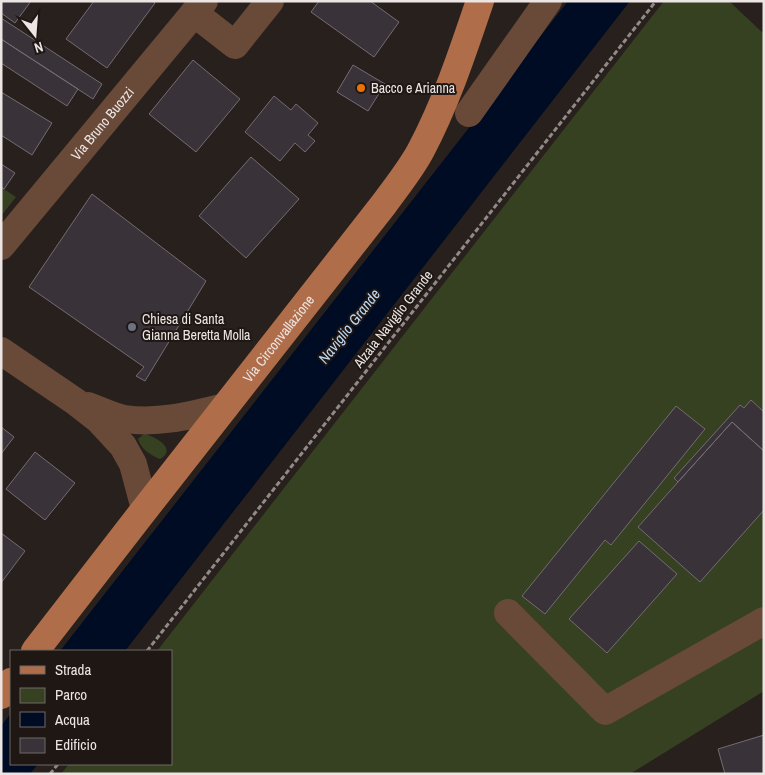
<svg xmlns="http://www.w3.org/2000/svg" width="765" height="775" viewBox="0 0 765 775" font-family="'Archivo Narrow',sans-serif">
	<rect width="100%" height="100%" fill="#28201c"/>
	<path fill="#364122" d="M664 1H729L764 34V691L630 774H61L69 764H171V651H157Z
		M1 187 16 197 1 216Z
		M144 434C155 436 178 449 160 459 150 455 141 449 138 439Z"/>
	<path fill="#000c23" d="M568 1H630L125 651H60Z
		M11 713V764H38L30 774H1V726Z"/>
	<path fill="#393238" stroke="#746c73" d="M1 1H31L15 23 1 13Z
		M94 1H152L155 3 107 68 66 39Z
		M319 1H370L399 22 374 57 311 12Z
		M1 18 102 84 93 99 1 39Z
		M1 39 78 89 67 106 1 63Z
		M193 60 240 99 196 152 149 114Z
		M353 65 385 84 368 111 337 92Z
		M1 92 52 123 32 155 1 135Z
		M274 96 291 110 296 104 318 123 308 135 315 141 305 152 295 143 280 161 245 132Z
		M251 157 299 199 246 258 199 216Z
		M1 164 15 173 4 189 1 187Z
		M92 194 206 281 145 381 136 376 144 367 29 287Z
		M751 400 764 412V451L732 422 678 482 674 478 740 405 744 408Z
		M676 406 705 429 611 545 605 540 545 614 522 596Z
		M732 422 764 451V510L700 582 638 527 678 482Z
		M1 427 14 437 1 454Z
		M35 452 75 483 45 520 6 489Z
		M1 533 25 551 1 583Z
		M639 541 677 574 607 653 569 619Z
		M764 735V774H725L718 749Z"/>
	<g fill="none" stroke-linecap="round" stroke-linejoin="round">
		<path stroke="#918a87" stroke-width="3" stroke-dasharray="5 2.5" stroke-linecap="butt" d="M147 651 656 1
			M50 774 58 764"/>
		<g stroke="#694938" stroke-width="28">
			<path d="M194 13 235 45 270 1"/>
			<path d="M469 113 548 1"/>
			<path id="s1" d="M1 246 204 1"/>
			<path d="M1 351 76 402 99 420 123 446 133 464 145 509"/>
			<path d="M88 406C100 410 113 417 125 419 160 424 192 415 225 407"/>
			<path d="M508 613 605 711 764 621"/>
		</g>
		<g stroke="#b06d4a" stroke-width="28">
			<path id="s2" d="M35 651 145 509 384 204C397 186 411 169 421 150 446 103 463 51 480 1"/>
			<path d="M1 695 11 682"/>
		</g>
	</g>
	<circle fill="#e8710a" stroke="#1f1713" stroke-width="2" cx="361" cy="88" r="5"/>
	<circle fill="#6b7280" stroke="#1f1713" stroke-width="2" cx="132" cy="327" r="5"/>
	<g text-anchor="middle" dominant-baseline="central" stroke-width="4" stroke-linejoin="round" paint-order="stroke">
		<g font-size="14" fill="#ebe5e3" stroke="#1f1713" text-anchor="start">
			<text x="371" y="88">Bacco e Arianna</text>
			<text x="142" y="319">Chiesa di Santa<tspan x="142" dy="16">Gianna Beretta Molla</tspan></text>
		</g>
		<g font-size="14" fill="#ebe5e3" stroke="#1f1713">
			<text stroke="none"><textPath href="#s1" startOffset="159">Via Bruno Buozzi</textPath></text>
			<text transform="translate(393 319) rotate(-52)">Alzaia Naviglio Grande</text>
			<text stroke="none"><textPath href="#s2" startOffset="396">Via Circonvallazione</textPath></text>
		</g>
		<g font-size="15" font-style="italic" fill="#bedaf8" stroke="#1f1713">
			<text transform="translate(349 326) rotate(-52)">Naviglio Grande</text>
		</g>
	</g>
	<rect width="765" height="775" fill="none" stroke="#ebe5e3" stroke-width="5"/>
	<rect x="10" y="650" width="162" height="115" fill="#1f1713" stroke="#716966"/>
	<rect x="20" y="666" width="25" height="8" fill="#b06d4a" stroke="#716966"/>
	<text x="55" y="675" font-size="15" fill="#ebe5e3">Strada</text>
	<rect x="20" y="688" width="25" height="15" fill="#364122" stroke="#716966"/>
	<text x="55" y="700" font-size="15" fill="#ebe5e3">Parco</text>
	<rect x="20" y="712" width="25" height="15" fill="#000c23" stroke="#716966"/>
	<text x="55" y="725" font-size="15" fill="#ebe5e3">Acqua</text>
	<rect x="20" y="738" width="25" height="15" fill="#393238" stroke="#716966"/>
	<text x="55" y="750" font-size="15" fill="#ebe5e3">Edificio</text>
	<g transform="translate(35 35) rotate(163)" stroke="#1f1713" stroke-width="4" paint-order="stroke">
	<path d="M0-4L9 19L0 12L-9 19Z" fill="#ebe5e3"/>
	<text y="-8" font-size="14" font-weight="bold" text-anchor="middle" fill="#ebe5e3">N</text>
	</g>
</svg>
